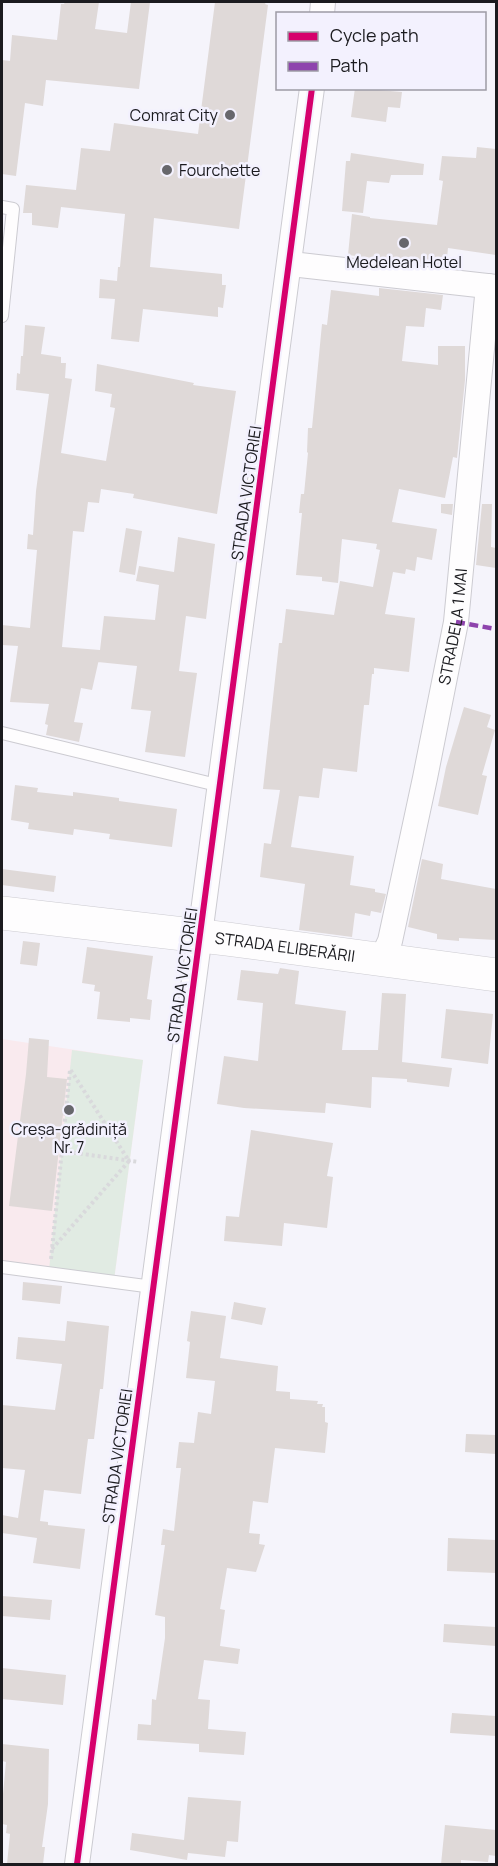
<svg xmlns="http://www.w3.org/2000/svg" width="498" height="1866" viewBox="0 0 498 1866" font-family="Manrope,sans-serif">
	<rect width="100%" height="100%" fill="#f5f4fb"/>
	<path fill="#f9eaee" d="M2 1039 143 1060 114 1280 2 1262Z"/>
	<path fill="#e1ebe3" d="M72 1050 143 1060 114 1280 49 1270Z"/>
	<path fill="#dfd9d8" d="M65 2H99L95 29 127 33 131 2H150L139 89 46 80 43 106 25 103 16 176 2 174V60L10 61 12 35 57 40 61 4H64Z
		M215 2H266L265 4 268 5 239 229 154 218 150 267 222 274V285H226L223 308 218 307V317L143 309 139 342 111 339 115 299 99 298 100 279 117 281 118 267H120L125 214 61 207 58 228 32 225V213H23L26 185 76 190 81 148 110 151 114 123 198 134Z
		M355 88 402 92 400 108 388 107 386 122 351 117Z
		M477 147 496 149V255L448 248 446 267 348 255 352 214 370 217V218L437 225 443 181 439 180 442 156 476 158Z
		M351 153 424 164 423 175H391L389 183 367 181 363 213 342 211 346 161H350Z
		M379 288 443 295 441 310 426 308 424 327 406 326 402 361 438 365V346H465V380L457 458 453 457 445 498 399 489 392 522 437 529 432 560 417 557 415 571 406 569 405 574 393 572 385 614 415 618 409 672 374 668V674H372L369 705H364L357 772 323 768 319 798 299 796 291 847 354 856 350 885 375 889V892L386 894 381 913 371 911 370 916 355 913 352 937 299 930 305 884 260 877 264 843 271 844 280 790 263 789 279 643H282L286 609 334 615 340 581 373 587 380 550 376 549 377 544 342 539 338 583 322 581V577L296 575 302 513H299L301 494H304L308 453 307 452 308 428H312L322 324 327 325 331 290 379 296Z
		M25 325 45 327 41 354 61 357V363H66L65 378 72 379 61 453 106 461 115 408 110 407 112 394 95 391 97 364 194 383 193 385 236 391 217 514 133 498 134 494 101 489 99 503 88 502 84 532 73 531 62 647 100 650 104 616 155 620 159 585 136 581 139 566 174 572 178 537 215 544 206 619 186 616 179 671 197 673 185 757 145 752 151 711 131 709 137 666 98 662 99 659 92 690 81 688 74 722 83 723 79 742 46 735 48 725 45 724 49 704 10 702 18 646 2 645V625L30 628 37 550 27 549 28 534 33 535 36 491 49 394 16 390 17 373 20 374 21 356H23Z
		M441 504H453L452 515 441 513Z
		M482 504H492L491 547 496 548V568L476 565Z
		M126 528 142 531 135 575 119 572Z
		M464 707 491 715 487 727 495 730 482 775 487 776 478 815 438 806 446 767Z
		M15 785 38 788 37 792 73 796V792L119 798V801L177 809 172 847 109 839 110 834 74 829 73 835 28 829 29 823 11 820Z
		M422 859 443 864 441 879 496 889V940L459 938V941L437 939V934L408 927Z
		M2 869 56 876 54 892 2 885Z
		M23 941 40 943 37 966 20 964Z
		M87 947 153 956 147 999 152 1000 150 1020 130 1018V1022L97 1019 100 992 94 991 95 985 82 983Z
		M280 968 299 971 295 1004 346 1011 342 1050H378L382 993 406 994 402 1062 452 1068 449 1087 407 1082V1079L372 1077 371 1108 326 1103 325 1113 244 1108 217 1104 224 1056 258 1061 263 1003 237 1000 241 970 278 974Z
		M446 1009 493 1014 488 1064 441 1058Z
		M29 1038 49 1040 47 1077 67 1079 52 1211 9 1206 26 1074Z
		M251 1130 333 1143 327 1176 333 1177 327 1228 284 1223 282 1246 224 1241 226 1216 239 1217Z
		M23 1282 62 1286 60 1304 22 1300Z
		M234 1302 266 1308 262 1325 231 1319Z
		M191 1311 226 1316 220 1358 278 1366 276 1391 290 1392V1399L318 1401 317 1404H323L322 1407H325V1422L328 1423 325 1453 275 1448 268 1503 253 1501 249 1533 260 1534 259 1544 265 1545 256 1572 227 1568 220 1609 225 1610 220 1646 240 1649 238 1664 204 1660 198 1699 210 1700 208 1729 246 1732 244 1755 199 1752V1744L137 1740 138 1724 151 1725 152 1699 156 1700 165 1638V1617L155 1615 165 1545H161L163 1529 174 1531 181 1468H176L179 1442 194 1443 198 1412 211 1414 215 1381 186 1378 190 1342 187 1341Z
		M67 1321 109 1326 103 1389H100L94 1439H88L81 1494 44 1490 40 1521 48 1522V1525L85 1529 80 1569 33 1563 37 1538 2 1533V1515L18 1518 25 1470 2 1468V1405L55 1410 62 1364 16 1359 18 1337 65 1341Z
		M466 1434 496 1435V1454L465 1452Z
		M448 1538 496 1540V1573L447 1571Z
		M2 1596 52 1600 50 1620 2 1616Z
		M444 1624 496 1627V1646L443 1642Z
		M2 1668 66 1675 63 1705 2 1699Z
		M452 1713 496 1716V1736L450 1733Z
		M2 1744 49 1749 48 1804 42 1847H45L43 1864H7L10 1834 6 1833 7 1825 2 1824V1794H3L6 1762 2 1761Z
		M188 1797 241 1801 238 1842 227 1841 225 1857 188 1853 187 1860 130 1850 132 1833 184 1840Z
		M445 1825 496 1830V1856L489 1855 488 1862 461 1860V1864H441Z"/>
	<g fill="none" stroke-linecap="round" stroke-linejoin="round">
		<g stroke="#cccbd1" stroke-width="14">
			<path id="service" d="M2 207 13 209 2 316
				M2 733 221 786
				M2 1267 153 1287"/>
		</g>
		<g stroke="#cccbd1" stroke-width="26">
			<g id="minor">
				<path d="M322 14 323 2"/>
				<path d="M291 264 496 287"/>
				<path id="s1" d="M381 960 390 941 425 778 456 622 488 286"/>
				<path d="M77 1864 312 88"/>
			</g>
		</g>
		<g stroke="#cccbd1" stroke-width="34">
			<g id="secondary">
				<path id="s2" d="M2 913 227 939 496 975"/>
			</g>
		</g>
		<path stroke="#d9d9dc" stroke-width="4" stroke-dasharray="3 3" stroke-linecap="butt" d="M62 1151 139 1162
			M52 1249 129 1161 70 1069
			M51 1259 70 1070"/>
		<use href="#service" stroke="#fefdfe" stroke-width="12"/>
		<use href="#minor" stroke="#fefdfe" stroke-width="24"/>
		<use href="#secondary" stroke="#fefdfe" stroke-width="33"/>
		<path stroke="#8e44ad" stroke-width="4.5" stroke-dasharray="9 4.5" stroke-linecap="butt" d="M456 622 496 629"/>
		<g stroke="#f3f1fe" stroke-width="10">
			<path id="cycleway" d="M77 1864 312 88"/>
		</g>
		<use href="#cycleway" stroke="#d6006c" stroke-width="6"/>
	</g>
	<g fill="#67676c" stroke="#f3f1fe" stroke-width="2">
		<circle cx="230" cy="115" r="6"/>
		<circle cx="167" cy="170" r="6"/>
		<circle cx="404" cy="243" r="6"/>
		<circle cx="69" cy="1110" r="6"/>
	</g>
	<g text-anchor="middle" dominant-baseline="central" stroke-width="5" stroke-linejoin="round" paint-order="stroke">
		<g font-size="16" fill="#1b1b1f" stroke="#f3f1fe">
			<text x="218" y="115" text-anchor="end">Comrat City</text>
			<text x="179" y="170" text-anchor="start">Fourchette</text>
			<text x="404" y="262">Medelean Hotel</text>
			<text x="69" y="1129">Creșa-grădiniță<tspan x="69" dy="18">Nr. 7</tspan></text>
		</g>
		<g font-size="16" fill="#1b1b1f" stroke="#f3f1fe">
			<text transform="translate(246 493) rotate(-82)">STRADA VICTORIEI</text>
			<text stroke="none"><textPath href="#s1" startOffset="342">STRADELA 1 MAI</textPath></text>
			<text stroke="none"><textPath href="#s2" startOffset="285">STRADA ELIBERĂRII</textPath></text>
			<text transform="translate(182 975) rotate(-82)">STRADA VICTORIEI</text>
			<text transform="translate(117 1456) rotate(-82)">STRADA VICTORIEI</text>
		</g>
	</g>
	<rect width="498" height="1866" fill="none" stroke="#1b1b1f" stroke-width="6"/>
	<rect x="276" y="12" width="210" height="78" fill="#f3f1fe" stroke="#9d9ba5" stroke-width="1.5"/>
	<rect x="288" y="32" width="30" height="9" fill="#d6006c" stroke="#9d9ba5" stroke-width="1.5"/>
	<text x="330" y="42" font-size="18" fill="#1b1b1f">Cycle path</text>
	<rect x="288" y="62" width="30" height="9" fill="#8e44ad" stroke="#9d9ba5" stroke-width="1.5"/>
	<text x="330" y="72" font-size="18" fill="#1b1b1f">Path</text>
</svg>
